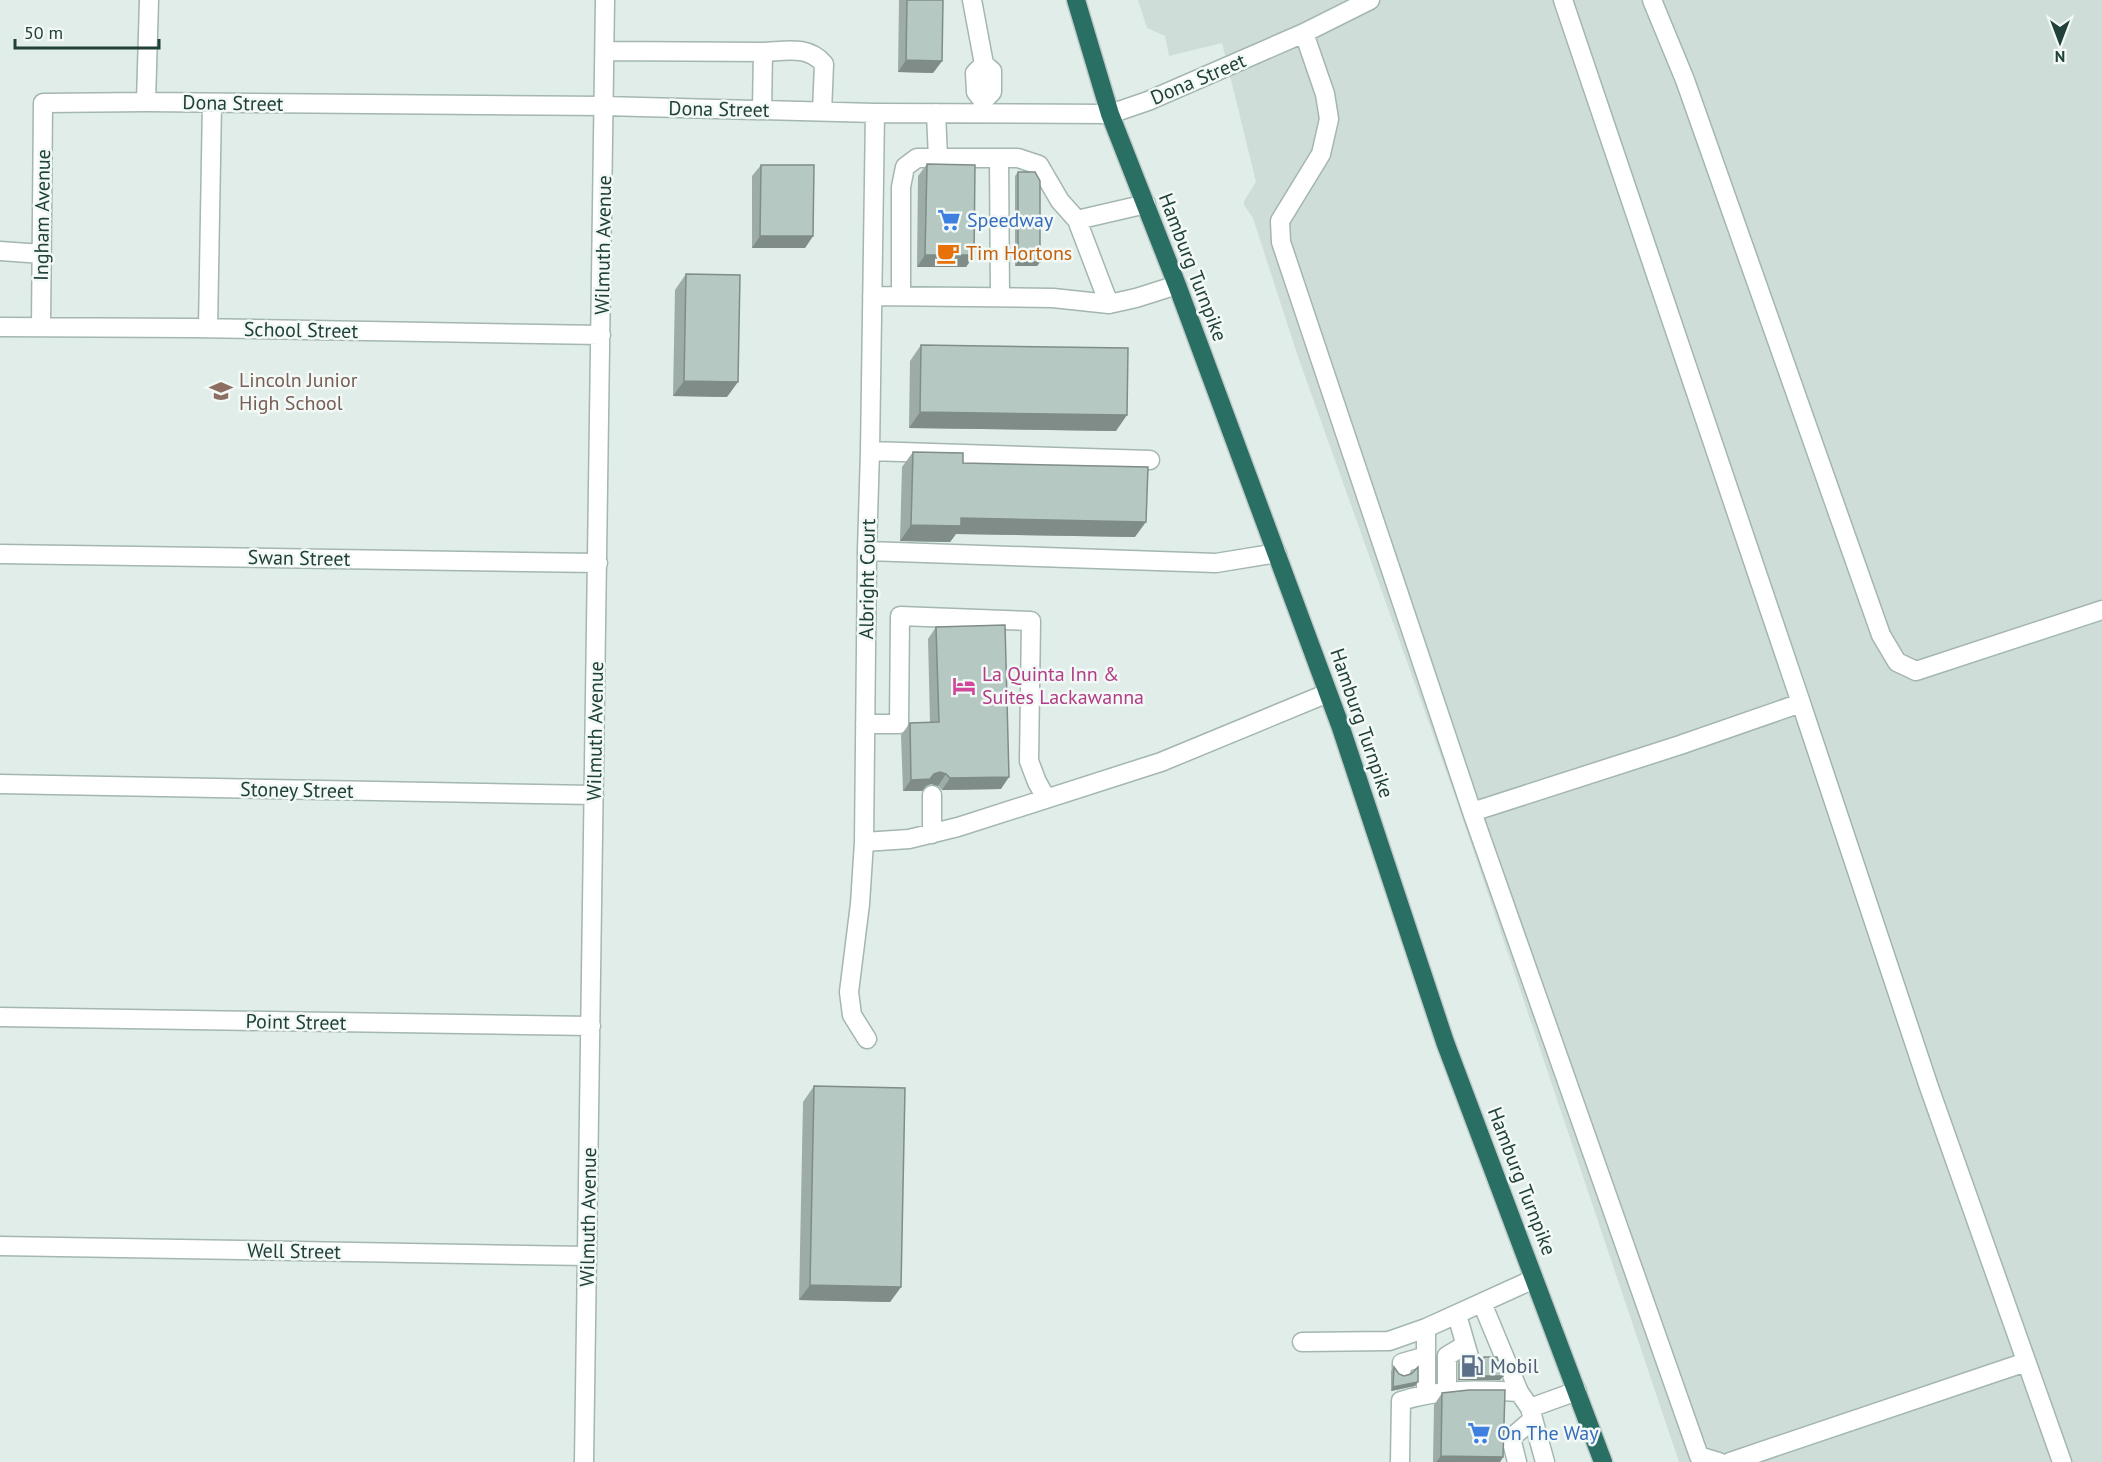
<svg xmlns="http://www.w3.org/2000/svg" width="2102" height="1462" viewBox="0 0 2102 1462" font-family="'PT Sans',sans-serif">
	<rect width="100%" height="100%" fill="#e1ede8"/>
	<path fill="#cfddd8" d="M1138 0H2102V1462H1679L1455 796 1297 354 1253 218 1244 205V201L1256 182 1222 43 1169 56 1165 36 1147 28Z"/>
	<g fill="none" stroke-linecap="round" stroke-linejoin="round">
		<g stroke="#a3b6b0" stroke-width="21">
			<path id="minor" d="M972 0 984 64
				M1652 0 1685 80 1881 635 1897 662 1916 671 2102 610
				M1304 33 1325 94 1329 119 1321 154 1280 221 1281 242 1472 812 1680 745 1801 703 1563 0
				M605 51 763 52 762 110
				M763 52C786 51 808 45 824 64L822 112
				M146 102 149 0
				M936 113 938 158
				M983 113V101L992 92V71L984 64 975 73 976 92 983 101
				M999 158 1000 297
				M1077 220 1109 304
				M0 251 42 254
				M872 296 1053 298 1109 304 1136 298 1177 285
				M901 296V187L905 167 917 158H1018L1039 165 1060 201 1077 220 1146 204
				M0 327 192 328 601 335
				M41 327 43 103 146 102 604 106 875 113 1110 114 1148 101 1304 33 1370 0
				M208 328 212 103
				M870 451 1150 460
				M867 551 1216 563 1277 553
				M0 554 598 563
				M1801 703 1929 1087 2062 1462
				M865 724H899L900 616 1031 621 1029 761 1037 782 1046 798
				M0 784 594 795
				M1472 812 1699 1456 1719 1462
				M932 834V795
				M864 842 909 839 958 827 1161 762 1328 693
				M0 1017 591 1026
				M867 1039 852 1015 849 992 860 904 864 842 867 551 870 451 875 113
				M0 1246 587 1256
				M1482 1303 1519 1392 1530 1408 1545 1462
				M1457 1315 1470 1360
				M1302 1342 1389 1341 1426 1328
				M1402 1369V1363L1426 1356
				M1447 1392V1356L1465 1345
				M1426 1393V1328L1534 1279
				M1530 1408 1577 1391
				M584 1462 605 0
				M1400 1462 1401 1401C1441 1388 1479 1390 1519 1392
				M1517 1462 1511 1438 1532 1420
				M1730 1462 2026 1362"/>
		</g>
		<g stroke="#c1cac8" stroke-width="21">
			<path id="highway" d="M1076 0 1110 114 1177 285 1340 725 1445 1042 1603 1462"/>
		</g>
		<use href="#minor" stroke="#fff" stroke-width="18"/>
		<use href="#highway" stroke="#296f63" stroke-width="18"/>
	</g>
	<path fill="#9daca7" d="M899 0H943L942 61 933 73 898 72Z
		M927 164 974 255 966 267H917L918 176Z
		M761 165 813 236 805 248H752V176Z
		M1018 172 1040 262 1037 266H1015V176Z
		M686 274 727 397 673 396 675 290Z
		M921 345 1116 431 909 428 910 361Z
		M913 452 963 463 1135 537 956 534 950 542 900 541 902 467Z
		M936 627 1001 789 942 790 938 786 931 784 926 786 922 791H903L901 735 910 723 930 722 928 639Z
		M814 1086 901 1287 890 1302 799 1300 803 1102Z
		M1484 1357 1503 1376 1500 1380H1458V1362L1461 1358 1465 1364 1475 1367 1480 1364Z
		M1394 1367 1399 1374 1415 1386 1391 1391V1371Z
		M1442 1393 1503 1457 1500 1462H1433L1434 1405Z"/>
	<path fill="#7f8c88" d="M906 60 942 61 933 73 898 72Z
		M760 236H813L805 248H752Z
		M925 255H974L966 267H917Z
		M1018 262H1040L1037 266H1015Z
		M684 381 738 382 727 397 673 396Z
		M920 412 1127 415 1116 431 909 428Z
		M961 518 1146 522 1135 537 956 534 950 542 900 541 911 525Z
		M940 772 946 774 938 786 931 784 926 786 922 791H903L911 780Z
		M1009 777 1001 789 942 790 950 778Z
		M810 1285 901 1287 890 1302 799 1300Z
		M1461 1376H1503L1500 1380H1458Z
		M1418 1382 1415 1386 1391 1391 1393 1387Z
		M1441 1456 1503 1457 1500 1462H1436Z"/>
	<path fill="#b6c8c2" stroke="#7f8c88" stroke-width="1.5" d="M907 0H943L942 61 906 60Z
		M927 164 975 165 974 255H925Z
		M761 165H814L813 236H760Z
		M1018 172H1035L1040 181V262H1018Z
		M686 274 740 275 738 382 684 381Z
		M921 345 1128 348 1127 415 920 412Z
		M913 452 963 453V463L1148 467 1146 522 961 518V526L911 525Z
		M1005 625 1009 777 950 778 946 774 940 772 934 774 930 779 911 780 910 723 939 722 936 627Z
		M814 1086 905 1088 901 1287 810 1285Z
		M1484 1357H1497L1503 1376H1461V1358L1465 1364 1475 1367 1481 1363Z
		M1394 1367 1399 1374 1404 1376 1411 1374 1418 1367V1382L1393 1387Z
		M1469 1390H1505L1503 1457 1441 1456 1442 1393Z"/>
	<defs>
		<g id="supermarket-bare" transform="scale(1.8)"><path d="M-6-5.5h2.5l.6 2H6L4.5 2H-2.5L-4.4-4H-6ZM-1.5 3.2a1.3 1.3 0 1 0 .1 0ZM3 3.2a1.3 1.3 0 1 0 .1 0Z" fill="#3f7fe0" stroke="#f2f9f6" stroke-width="2.5" paint-order="stroke"/></g>
		<g id="cafe-bare" transform="scale(1.8)"><path d="M-5.5-4.5H6V0H3Q3 3.5 0 3.5H-2.5Q-5.5 3.5-5.5 0ZM3-3.2v2h1.7v-2ZM-6 4.5H4V6H-6Z" fill="#e8710a" stroke="#f2f9f6" stroke-width="2.5" paint-order="stroke"/></g>
		<g id="school-bare" transform="scale(1.8)"><path d="M0-5L7-2L0 1L-7-2ZM-4 1L0 2.5L4 1V4Q0 6-4 4Z" fill="#8d6e63" stroke="#f2f9f6" stroke-width="2.5" paint-order="stroke"/></g>
		<g id="hotel-bare" transform="scale(1.8)"><path d="M-6-4.5h1.5V1H6V5H4.5V3h-9V5H-6ZM-4 0a1.8 1.8 0 1 1 3.6 0ZM.5 0V-2.5h3Q6-2.5 6 0Z" fill="#d1479c" stroke="#f2f9f6" stroke-width="2.5" paint-order="stroke"/></g>
		<g id="fuel-bare" transform="scale(1.8)"><path d="M-5.5-6h7V0h2V4h1.3V-2.5L3-4.5l.8-.8L6-3V5H2.5V1h-1V6h-7ZM-4.2-4.7v3.2H.2V-4.7Z" fill="#5c6f8a" stroke="#f2f9f6" stroke-width="2.5" paint-order="stroke"/></g>
	</defs>
	<g fill-rule="evenodd">
		<use href="#supermarket-bare" x="949" y="220"/>
		<use href="#cafe-bare" x="948" y="253"/>
		<use href="#school-bare" x="221" y="391"/>
		<use href="#hotel-bare" x="964" y="686"/>
		<use href="#fuel-bare" x="1472" y="1366"/>
		<use href="#supermarket-bare" x="1479" y="1433"/>
	</g>
	<g text-anchor="middle" dominant-baseline="central" stroke-width="5" stroke-linejoin="round" paint-order="stroke">
		<g font-size="20" fill="#204039" stroke="#f2f9f6">
			<text transform="translate(1198 79) rotate(-23)">Dona Street</text>
			<text transform="translate(233 103) rotate(1)">Dona Street</text>
			<text transform="translate(719 109) rotate(1)">Dona Street</text>
			<text transform="translate(42 215) rotate(-89)">Ingham Avenue</text>
			<text transform="translate(603 245) rotate(-89)">Wilmuth Avenue</text>
			<text transform="translate(1193 267) rotate(69)">Hamburg Turnpike</text>
			<text transform="translate(301 330) rotate(1)">School Street</text>
			<text transform="translate(299 558) rotate(1)">Swan Street</text>
			<text transform="translate(867 579) rotate(-89)">Albright Court</text>
			<text transform="translate(1362 723) rotate(71)">Hamburg Turnpike</text>
			<text transform="translate(595 731) rotate(-89)">Wilmuth Avenue</text>
			<text transform="translate(297 790) rotate(1)">Stoney Street</text>
			<text transform="translate(296 1022) rotate(1)">Point Street</text>
			<text transform="translate(1522 1181) rotate(69)">Hamburg Turnpike</text>
			<text transform="translate(588 1217) rotate(-89)">Wilmuth Avenue</text>
			<text transform="translate(294 1251) rotate(1)">Well Street</text>
		</g>
		<g font-size="20" fill="#366cbe" stroke="#f2f9f6" text-anchor="start">
			<text x="967" y="220">Speedway</text>
			<text x="1497" y="1433">On The Way</text>
		</g>
		<g font-size="20" fill="#c56008" stroke="#f2f9f6" text-anchor="start">
			<text x="966" y="253">Tim Hortons</text>
		</g>
		<g font-size="20" fill="#785e54" stroke="#f2f9f6" text-anchor="start">
			<text x="239" y="380">Lincoln Junior<tspan x="239" dy="23">High School</tspan></text>
		</g>
		<g font-size="20" fill="#b23c85" stroke="#f2f9f6" text-anchor="start">
			<text x="982" y="674">La Quinta Inn &amp;<tspan x="982" dy="23">Suites Lackawanna</tspan></text>
		</g>
		<g font-size="20" fill="#4e5e75" stroke="#f2f9f6" text-anchor="start">
			<text x="1490" y="1366">Mobil</text>
		</g>
	</g>
	<g transform="translate(2060 42) rotate(180)" stroke="#f2f9f6" stroke-width="4.5" paint-order="stroke">
	<path d="M0-4.5L10 22L0 15L-10 22Z" fill="#204039"/>
	<text y="-9" font-size="16" font-weight="bold" text-anchor="middle" fill="#204039">N</text>
	</g>
	<path d="M15 39v9h144v-9" fill="none" stroke="#204039" stroke-width="3"/>
	<text x="24" y="39" font-size="18" fill="#204039" stroke="#f2f9f6" stroke-width="4.5" paint-order="stroke">50 m</text>
</svg>
